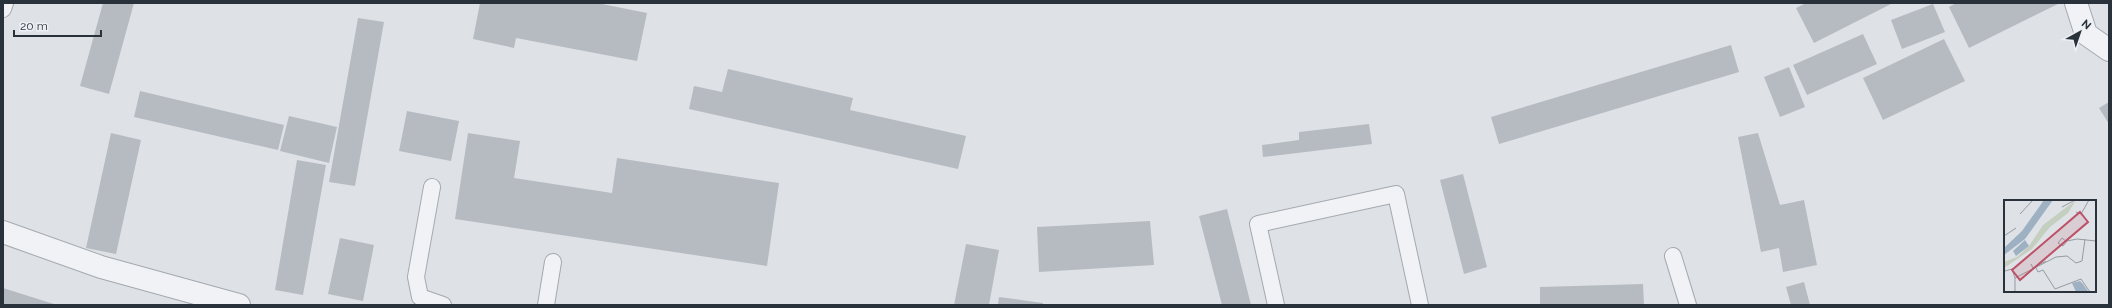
<svg xmlns="http://www.w3.org/2000/svg" width="2112" height="308" viewBox="0 0 2112 308" font-family="Raleway,sans-serif">
	<rect width="100%" height="100%" fill="#dee2e6"/>
	<path fill="#b6bbc2" d="M103 3H134L109 94 80 86Z
		M480 3H597L647 13 637 61 516 38 514 48 473 39Z
		M1806 3H1893L1814 43 1796 8Z
		M1956 3H2060L1969 48 1949 7Z
		M1933 4 1945 32 1902 49 1891 20Z
		M358 18 384 22 355 186 329 182Z
		M1863 34 1877 64 1807 95 1793 65Z
		M1944 39 1965 81 1883 120 1863 78Z
		M1731 45 1739 72 1499 144 1491 117Z
		M1789 67 1805 107 1780 117 1764 77Z
		M728 69 853 98 850 110 966 136 958 169 689 109 694 86 722 92Z
		M140 91 284 125 278 150 134 117Z
		M2109 102V124L2099 108Z
		M407 111 459 121 451 161 399 151Z
		M289 116 337 127 329 163 280 151Z
		M1369 124 1372 144 1263 157 1262 145 1299 140V132Z
		M111 133 141 140 116 254 86 248Z
		M468 133 520 141 514 178 612 193 617 158 779 183 767 266 455 219Z
		M1758 133 1780 205 1804 200 1817 265 1783 272 1779 248 1761 252 1738 137Z
		M297 160 326 165 303 295 275 290Z
		M1463 174 1487 267 1464 274 1440 180Z
		M1227 209 1251 305H1222L1199 216Z
		M1150 221 1154 265 1039 272 1037 227Z
		M340 238 374 245 363 301 328 294Z
		M966 244 999 250 989 305H954Z
		M1804 282 1810 305H1791L1786 287Z
		M1643 284 1644 305H1540V287Z
		M3 288 57 305H3Z
		M999 297 1043 303V305H998Z"/>
	<g fill="none" stroke-linecap="round" stroke-linejoin="round">
		<g stroke="#a4a9af" stroke-width="18">
			<path id="lane" d="M3 9 5 3
				M432 187 416 277 420 297 443 305
				M1673 256 1688 305
				M546 305 553 262
				M1276 305 1258 224 1396 194 1420 305"/>
		</g>
		<g stroke="#a4a9af" stroke-width="24">
			<path id="street" d="M2076 3 2086 34 2109 50
				M3 232 101 267 239 305"/>
		</g>
		<use href="#lane" stroke="#f0f2f5" stroke-width="16"/>
		<use href="#street" stroke="#f0f2f5" stroke-width="22"/>
	</g>
	<g transform="translate(2004 200)">
		<rect width="92" height="92" fill="#dee2e6"/>
		<path d="M72 0 64 13 46 27 28 49 0 68V62L13 57 25 46 39 25Z" fill="#c5cfc0"/>
		<path d="M40 0H49L21 39 0 55V48L18 31ZM21 40 25 46 12 56 9 51ZM76 81 79 84 84 91 72 92 68 83Z" fill="#9db1c2"/>
		<path fill="none" stroke="#969ba2" stroke-width="1" d="M58 7 71 0M72 12 77 14 85 0M16 14 29 0M0 36 12 28M63 42 58 38 54 43 59 46 63 41 73 39 92 41M27 64 29 68 42 61M32 68 34 72 39 70 51 89 77 79 86 92M1 71 8 69 11 78M11 92V78L52 57 63 56 72 63 78 61 81 39"/>
		<path fill="#be5067" fill-opacity="0.15" stroke="#be5067" stroke-width="2" d="M76 12 84 22 16 80 8 70Z"/>
		<rect width="92" height="92" fill="none" stroke="#29313b" stroke-width="2"/>
	</g>
	<rect width="2112" height="308" fill="none" stroke="#29313b" stroke-width="8"/>
	<g transform="translate(2080 32) rotate(40)" stroke="#edf0f4" stroke-width="3" paint-order="stroke">
	<path d="M0-3L7 15L0 10L-7 15Z" fill="#29313b"/>
	<text y="-6" font-size="11" font-weight="bold" text-anchor="middle" fill="#29313b">N</text>
	</g>
	<path d="M14 30v6h87v-6" fill="none" stroke="#29313b" stroke-width="2"/>
	<text x="20" y="30" font-size="12" fill="#29313b" stroke="#edf0f4" stroke-width="3" paint-order="stroke">20 m</text>
</svg>
